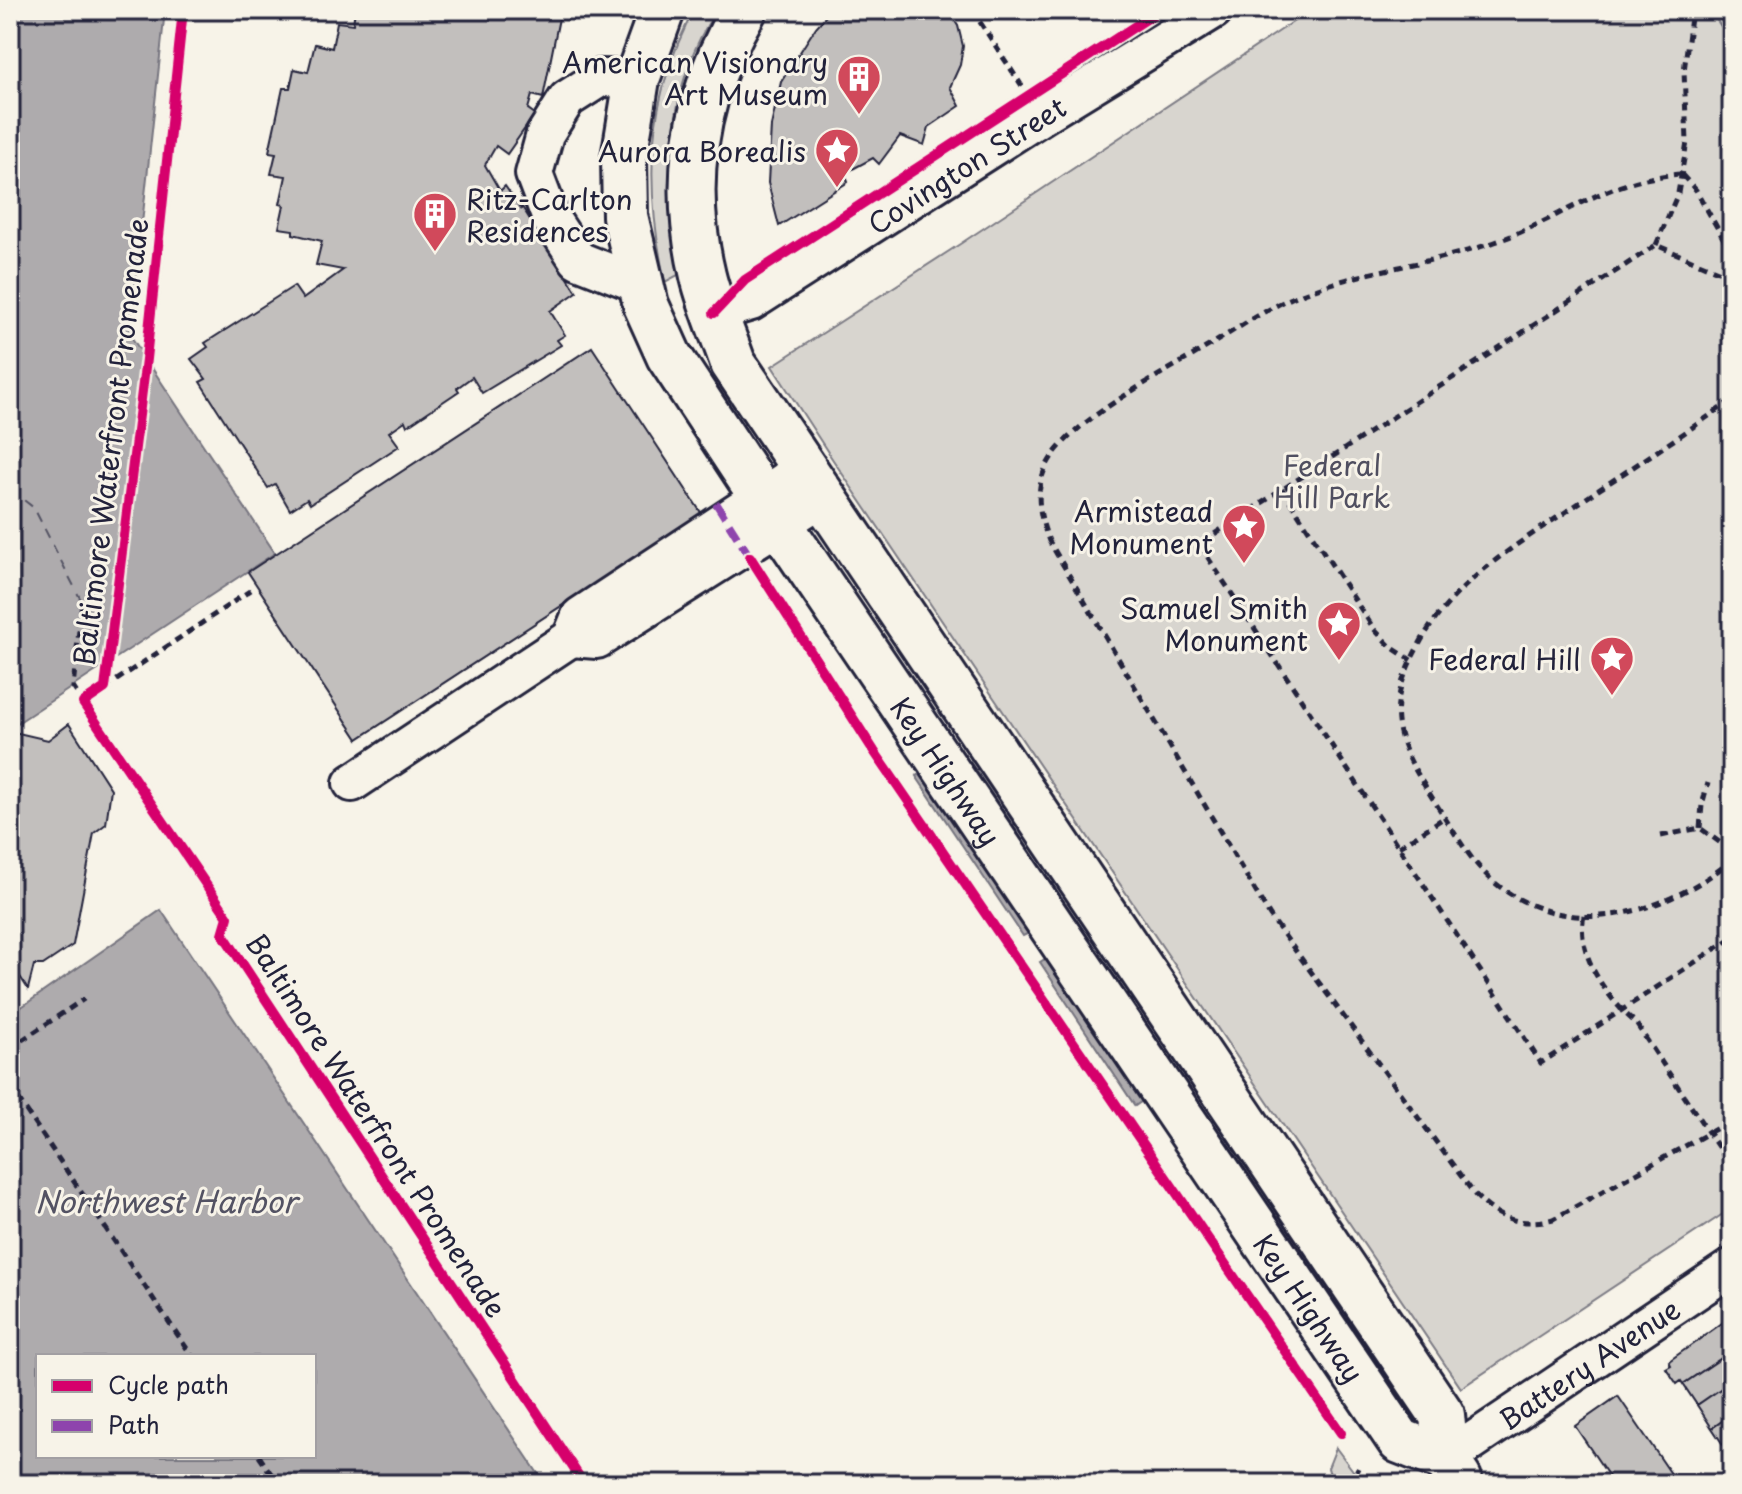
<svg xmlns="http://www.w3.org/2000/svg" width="1742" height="1494" viewBox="0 0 1742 1494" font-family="'Playpen Sans',sans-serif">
	<rect width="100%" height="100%" fill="#f7f3e8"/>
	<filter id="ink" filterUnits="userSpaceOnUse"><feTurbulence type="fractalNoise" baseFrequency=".0125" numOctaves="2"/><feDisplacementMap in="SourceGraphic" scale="16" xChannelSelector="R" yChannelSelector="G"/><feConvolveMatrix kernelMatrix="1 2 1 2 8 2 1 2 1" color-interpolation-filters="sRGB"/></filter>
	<g filter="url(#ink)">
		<path fill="#d8d5cf" stroke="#7d7c85" stroke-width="2" d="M694 10H717C665 83 664 190 680 274L665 282C644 185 646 99 694 10Z
			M1311 10H1710L1732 43V1208L1461 1388 833 460 772 366 960 244Z
			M971 758H975L1413 1406 1411 1410 1406 1409 971 763Z
			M1336 1448 1363 1484H1333L1328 1468Z"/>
		<path fill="#aeabad" stroke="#76747f" stroke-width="2" fill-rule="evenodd" d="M10 10H165L130 335 275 553 10 728Z
			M924 771 1033 931 1023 936 916 776Z
			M161 910 545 1484H10V1015ZM314 1356V1456H38V1356Z
			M1051 955 1145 1099 1135 1106 1040 962Z"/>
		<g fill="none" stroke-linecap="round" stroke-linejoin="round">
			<path stroke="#535263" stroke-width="2" stroke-dasharray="10 8" stroke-linecap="butt" d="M10 489 34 508 82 602"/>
		</g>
		<path fill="#c2bfbd" stroke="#22223b" stroke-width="2" d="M355 10H588L587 15 566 11 565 19 559 18 543 98 532 95 528 109 535 114 507 154 496 146 485 165 500 191 505 186 521 209 522 207 577 292 550 311 565 335 557 340 561 345 482 393 472 377 457 388 459 391 407 426 405 421 389 432 399 446 310 504 307 499 290 510 275 484 268 488 200 382 206 379 191 359 208 347 205 343 294 286 303 299 343 270 316 265 322 241 293 234V230L279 228 284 205 280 204 286 176 271 174 276 153 269 152 283 88H290L294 69 308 72 315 44 332 48 337 22 353 24Z
			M831 10H948L958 26 963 46 960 65 950 87 960 106 929 127 924 145 900 136 879 164 873 158 845 173 848 182 779 226 768 183 771 126 781 82 816 27Z
			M592 347 702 514 358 739 248 572Z
			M69 724 111 789 106 824 94 833 73 945 43 965H34L28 989 10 961V734L14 732 48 740Z
			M1732 1316V1351L1683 1384 1681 1381 1677 1384 1666 1368 1671 1365 1669 1361Z
			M1732 1351V1381L1697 1405 1683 1384Z
			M1732 1381V1414L1712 1428 1697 1405Z
			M1618 1396 1678 1484H1614L1575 1426Z
			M1732 1414V1440L1724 1446 1712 1428Z"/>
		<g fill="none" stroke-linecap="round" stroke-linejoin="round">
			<g stroke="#22223b" stroke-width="42">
				<g id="minor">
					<path d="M637 79 600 78 567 99 545 134 534 174 551 219 578 260 641 285"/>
					<path id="s1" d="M714 313 751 302 1043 115 1214 10"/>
					<path d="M571 638 597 640 822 498"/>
					<path d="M352 783 571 638 580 616 803 469"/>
					<path id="s2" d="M1446 1459 1732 1267"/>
				</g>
			</g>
			<g stroke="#22223b" stroke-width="50">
				<g id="major">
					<path id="s3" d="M662 10 637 79 624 158 625 216 646 305 669 356 779 523 1400 1441 1446 1459"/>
					<path d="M744 10C695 93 680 181 703 276 710 305 723 334 733 363L1442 1415 1446 1459 1459 1479"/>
				</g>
			</g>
			<path stroke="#22223b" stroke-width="5" stroke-dasharray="8 6" stroke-linecap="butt" d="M972 10 1022 86
				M1681 174C1604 179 1564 218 1495 242 1434 264 1368 269 1307 292 1270 305 1236 330 1202 350 1159 376 1069 421 1047 465 1034 490 1039 516 1049 541L1270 916 1475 1195C1498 1219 1520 1227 1553 1219L1732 1120
				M1682 175 1696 190 1732 254
				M1656 245 1678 193 1687 142 1684 71 1692 10
				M1732 277 1656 245 1199 544 1541 1063 1732 938
				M1732 400C1681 436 1628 470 1576 505 1518 544 1455 580 1420 643 1379 716 1399 746 1440 810 1456 835 1471 862 1494 882 1567 943 1665 915 1732 860
				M1282 489 1374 629 1391 647 1411 660
				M82 602 73 687 83 703
				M105 688 251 590
				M1700 828 1702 805 1708 783
				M1661 836 1700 828 1722 844 1732 855
				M1399 847 1445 817
				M1584 916C1575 952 1607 999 1635 1022L1732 1168
				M10 1048 84 999
				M10 1087 192 1356
				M1722 1227 1732 1216
				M259 1456 278 1484
				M1355 1484 1353 1478 1358 1468"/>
			<use href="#minor" stroke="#f7f3e8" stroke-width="36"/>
			<use href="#major" stroke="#f7f3e8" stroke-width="44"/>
			<path stroke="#8e44ad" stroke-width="8" stroke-dasharray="16 8" stroke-linecap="butt" d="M716 503 750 557"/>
			<g stroke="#f7f3e8" stroke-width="15">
				<path id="cycleway" d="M183 10 146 359 105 688 83 703 228 917 223 934 584 1484
					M714 313 745 280 1160 10
					M750 557 874 751 1341 1433"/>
			</g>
			<use href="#cycleway" stroke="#d6006c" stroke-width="10"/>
		</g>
	</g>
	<defs>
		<g id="building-pin" transform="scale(2.3)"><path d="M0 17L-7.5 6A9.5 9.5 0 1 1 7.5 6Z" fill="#d1495b" stroke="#f7f3e8"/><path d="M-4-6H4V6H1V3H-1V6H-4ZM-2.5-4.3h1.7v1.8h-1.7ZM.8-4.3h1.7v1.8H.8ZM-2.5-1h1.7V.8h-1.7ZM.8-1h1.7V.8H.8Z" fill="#fff"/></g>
		<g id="sight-pin" transform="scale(2.3)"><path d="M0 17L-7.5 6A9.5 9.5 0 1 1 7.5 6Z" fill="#d1495b" stroke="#f7f3e8"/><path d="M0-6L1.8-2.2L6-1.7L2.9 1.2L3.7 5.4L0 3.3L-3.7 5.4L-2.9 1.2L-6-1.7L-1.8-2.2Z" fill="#fff"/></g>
	</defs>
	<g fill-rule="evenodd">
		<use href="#building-pin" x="859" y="77"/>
		<use href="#sight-pin" x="837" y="150"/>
		<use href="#building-pin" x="435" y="214"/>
		<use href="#sight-pin" x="1244" y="526"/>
		<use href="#sight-pin" x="1339" y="623"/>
		<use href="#sight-pin" x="1612" y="658"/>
	</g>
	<g text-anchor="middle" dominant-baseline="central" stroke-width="6" stroke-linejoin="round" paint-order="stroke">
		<g font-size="28" fill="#22223b" stroke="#f7f3e8" text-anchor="end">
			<text x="828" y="61">American Visionary<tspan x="828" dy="32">Art Museum</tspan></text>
			<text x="806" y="150">Aurora Borealis</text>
			<text x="466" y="198" text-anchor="start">Ritz-Carlton<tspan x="466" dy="32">Residences</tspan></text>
			<text x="1213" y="510">Armistead<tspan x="1213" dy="32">Monument</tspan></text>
			<text x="1308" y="607">Samuel Smith<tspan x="1308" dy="32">Monument</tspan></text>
			<text x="1581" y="658">Federal Hill</text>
		</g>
		<g font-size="28" fill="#22223b" stroke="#f7f3e8">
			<text stroke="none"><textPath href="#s1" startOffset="294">Covington Street</textPath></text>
			<text transform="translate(110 442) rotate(-83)">Baltimore Waterfront Promenade</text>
			<text stroke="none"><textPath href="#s3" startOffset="858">Key Highway</textPath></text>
			<text transform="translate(377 1125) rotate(57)">Baltimore Waterfront Promenade</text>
			<text stroke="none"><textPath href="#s3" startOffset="1506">Key Highway</textPath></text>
			<text stroke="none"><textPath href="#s2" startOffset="172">Battery Avenue</textPath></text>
		</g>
		<g font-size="28" fill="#504f60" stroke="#f7f3e8">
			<text x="1332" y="464">Federal<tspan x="1332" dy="32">Hill Park</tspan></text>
		</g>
		<g font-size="30" font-style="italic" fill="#535263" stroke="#f7f3e8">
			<text x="166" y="1200">Northwest Harbor</text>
		</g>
	</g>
	<rect width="1742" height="1494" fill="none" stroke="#f7f3e8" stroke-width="40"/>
	<rect x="20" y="20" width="1702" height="1454" fill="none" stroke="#22223b" stroke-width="3" filter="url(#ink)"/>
	<rect x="36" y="1354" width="280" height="104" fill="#f7f3e8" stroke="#a29fa3" stroke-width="2"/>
	<rect x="52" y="1380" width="40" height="12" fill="#d6006c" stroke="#a29fa3" stroke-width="2"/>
	<text x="108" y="1394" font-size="24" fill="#22223b">Cycle path</text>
	<rect x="52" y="1420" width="40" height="12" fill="#8e44ad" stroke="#a29fa3" stroke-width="2"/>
	<text x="108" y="1434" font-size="24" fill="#22223b">Path</text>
</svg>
